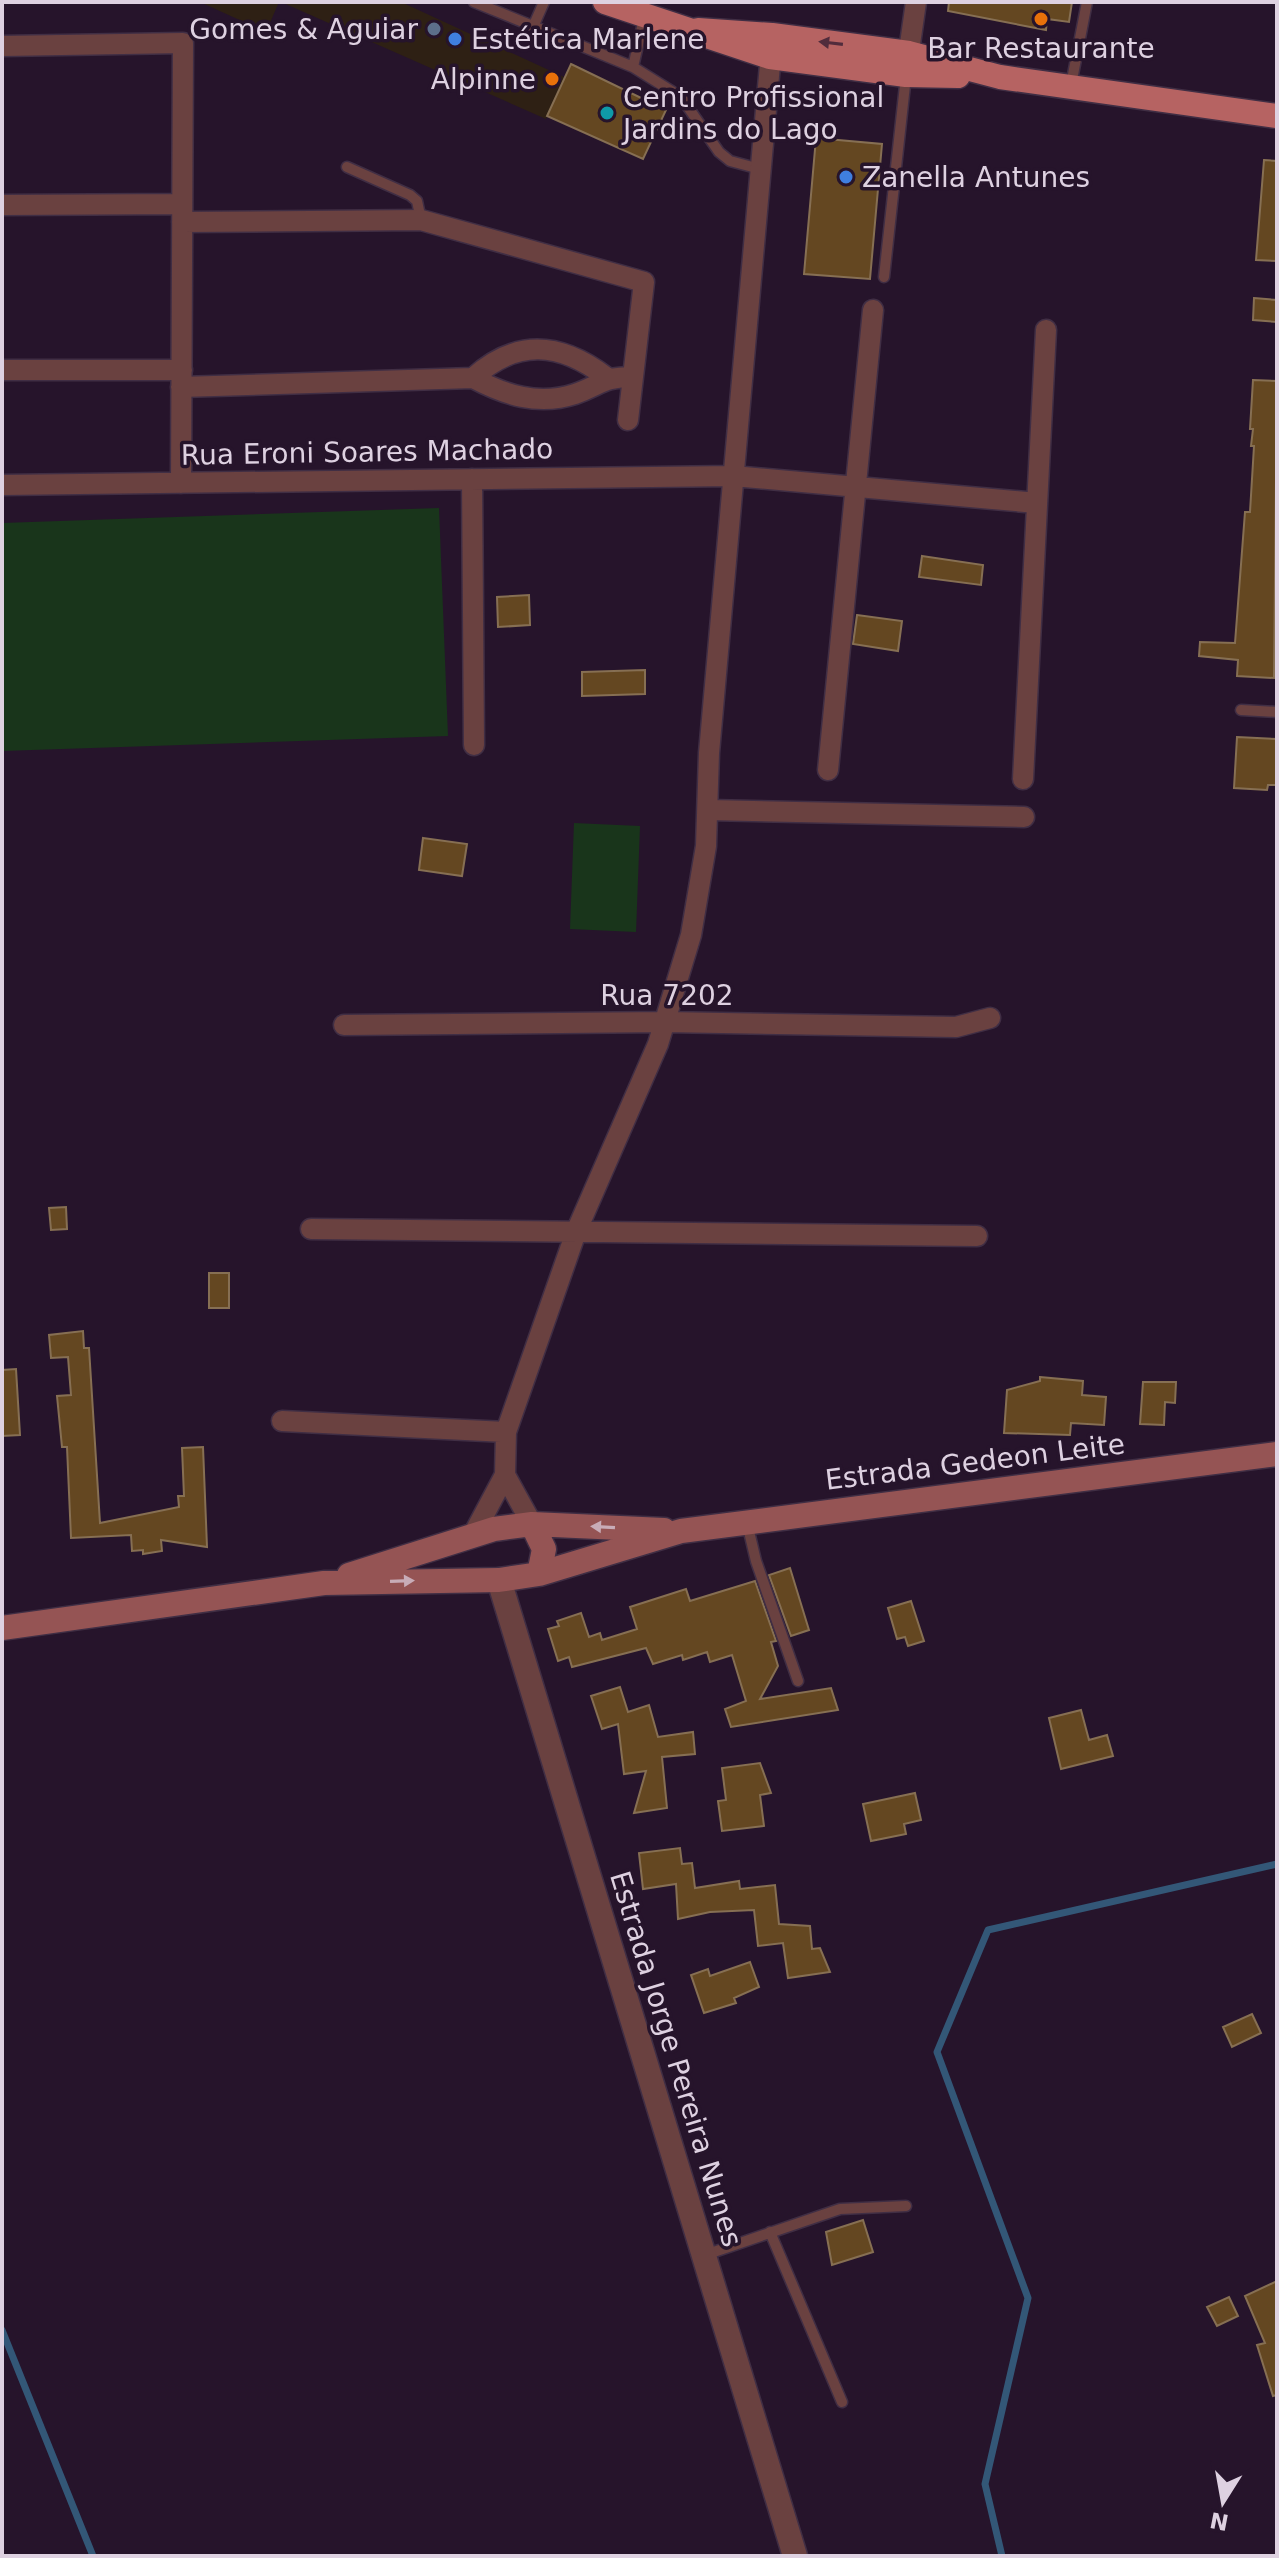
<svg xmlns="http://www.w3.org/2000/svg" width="1279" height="2558" viewBox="0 0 1279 2558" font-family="'DejaVu Sans',sans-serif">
	<rect width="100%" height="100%" fill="#26142b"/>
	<path fill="#2e2014" d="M200 2H279L266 32Z
		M281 2H401L564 77 546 119Z"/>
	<path fill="#19351b" d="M439 508 448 736 2 751V523Z
		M574 823 640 826 636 932 570 929Z"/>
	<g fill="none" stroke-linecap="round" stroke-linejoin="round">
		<path stroke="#335777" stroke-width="7" d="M2 2330 93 2556
			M1002 2556 985 2484 1028 2298 937 2052 988 1930 1277 1864"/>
	</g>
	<path fill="#644721" stroke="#866f53" stroke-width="2" d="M949 2H1072L1069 22 1047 19 1046 30 948 11Z
		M571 64 666 110 643 159 547 116Z
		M816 138 882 144 870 279 804 274Z
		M1264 160 1277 161V261L1256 260Z
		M1254 298 1277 300V322L1253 320Z
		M1253 380 1277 381 1274 678 1237 676 1238 660 1199 656 1200 642 1235 643 1245 512H1250L1254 446H1251L1253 429H1250Z
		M922 556 983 565 981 585 919 577Z
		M529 595 530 625 498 627 497 597Z
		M857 615 902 621 898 651 853 644Z
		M645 670V694L582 696V672Z
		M1237 737 1277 739V785H1268L1267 790 1234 788Z
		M423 838 467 844 462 876 419 870Z
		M66 1207 67 1229 51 1230 49 1208Z
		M209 1273H229V1308H209Z
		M83 1331 84 1348H89L100 1523 179 1507 178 1496H184L182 1448 203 1447 207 1547 161 1540 162 1551 143 1554V1550L132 1551 131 1535 71 1538 67 1447H62L57 1396 71 1395 68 1357 51 1358 49 1335Z
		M16 1369 20 1435 2 1436V1370Z
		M1040 1377 1083 1381 1082 1395 1106 1397 1104 1425 1071 1423 1070 1435 1004 1433 1007 1390 1040 1381Z
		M1143 1382H1176L1175 1403 1165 1402 1164 1425 1140 1424Z
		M790 1568 809 1630 791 1636 769 1575Z
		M755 1581 776 1641 771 1642 778 1666 760 1699 831 1688 838 1710 731 1727 725 1709 746 1701 732 1655 710 1662 707 1652 683 1660 682 1655 653 1664 646 1648 572 1667 569 1657 558 1661 548 1629 559 1626 557 1621 581 1613 589 1637 600 1633 602 1640 637 1629 630 1607 686 1589 690 1601Z
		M911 1601 924 1641 908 1646 905 1637 897 1639 888 1608Z
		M620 1687 628 1712 649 1705 658 1737 693 1732 695 1754 662 1757 667 1808 634 1813 646 1771 624 1774 618 1724 602 1729 591 1696Z
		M1081 1710 1089 1740 1107 1735 1113 1756 1061 1769 1049 1718Z
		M760 1763 771 1793 760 1795 764 1826 722 1831 718 1801 726 1800 722 1768Z
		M915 1793 921 1820 904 1824 906 1834 871 1841 863 1804Z
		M680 1848 682 1864 692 1863 695 1888 739 1881 740 1889 775 1885 779 1924 810 1926 812 1949 820 1948 830 1972 788 1978 783 1943 758 1946 754 1910 710 1912 678 1919 676 1884 643 1889 639 1853Z
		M750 1962 759 1987 734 1998 736 2003 704 2013 691 1975 708 1969 710 1976Z
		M1252 2014 1261 2033 1232 2047 1223 2027Z
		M863 2220 873 2252 832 2265 826 2232Z
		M1277 2281V2395L1273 2396 1257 2345 1265 2343 1245 2296Z
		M1229 2297 1238 2316 1217 2326 1207 2307Z"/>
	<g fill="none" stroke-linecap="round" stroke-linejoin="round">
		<g stroke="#402e44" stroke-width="13">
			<path id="service" d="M474 2 633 67 681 97 719 152 730 161 760 169
				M533 27 544 2
				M633 67 645 14
				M1071 85 1087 2
				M347 167 410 195 417 201 421 220
				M884 277 906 76
				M1241 710 1277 712
				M747 1523 756 1561 798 1681
				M770 2232 842 2402
				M705 2255 840 2209 906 2206"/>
		</g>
		<g stroke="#402e44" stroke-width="23">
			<path id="minor" d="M2 46 183 43 181 483
				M907 65 916 2
				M2 205 182 204
				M182 222 421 220 644 282 628 420
				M2 370H182
				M473 378C517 338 560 342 606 377
				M181 387 473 378C505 395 538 406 575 394 601 385 602 377 633 377
				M472 479 474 745
				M2 485 733 476 1037 503
				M828 770 873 310
				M1023 779 1046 330
				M709 810 1024 817
				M344 1025 665 1022 956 1027 990 1018
				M311 1229 977 1236
				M282 1421 506 1432
				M532 1524 505 1475 506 1432 576 1232 658 1044 691 935 706 846 709 753 772 42
				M472 1537 505 1475"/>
		</g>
		<g stroke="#402e44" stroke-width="27">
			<path id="tertiary" d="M499 1580 795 2556"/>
		</g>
		<g stroke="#402e44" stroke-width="27">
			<path id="secondary" d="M532 1524 544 1549 539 1574
				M349 1575 494 1529 532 1524 664 1530
				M2 1628 324 1583 499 1580 539 1574 681 1531 1277 1454"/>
		</g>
		<g stroke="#402e44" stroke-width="27">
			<path id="primary" d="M605 2 770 57 906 75 958 76
				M698 30 772 35 909 53 1000 77 1277 116"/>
		</g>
		<use href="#service" stroke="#6a4140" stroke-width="10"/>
		<use href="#minor" stroke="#6a4140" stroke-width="20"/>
		<use href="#tertiary" stroke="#6a4140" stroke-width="24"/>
		<use href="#secondary" stroke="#955454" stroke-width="24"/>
		<use href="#primary" stroke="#b66362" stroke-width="24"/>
	</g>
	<defs><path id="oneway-solid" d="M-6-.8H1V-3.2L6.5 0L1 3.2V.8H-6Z" transform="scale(2)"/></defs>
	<use fill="#512c3c" href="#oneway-solid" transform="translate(831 43) rotate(-173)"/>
	<g fill="#c8acb7">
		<use href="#oneway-solid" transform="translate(603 1527) rotate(-177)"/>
		<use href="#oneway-solid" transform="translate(402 1581) rotate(-2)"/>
	</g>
	<g fill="#e8710a" stroke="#26142b" stroke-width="3">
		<circle cx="1041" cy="19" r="8"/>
		<circle cx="552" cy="79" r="8"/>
	</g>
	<circle fill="#5c6f8a" stroke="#26142b" stroke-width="3" cx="434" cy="29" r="8"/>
	<g fill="#3f7fe0" stroke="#26142b" stroke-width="3">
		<circle cx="455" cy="39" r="8"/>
		<circle cx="846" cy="177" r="8"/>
	</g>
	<circle fill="#0f9aa8" stroke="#26142b" stroke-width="3" cx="607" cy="113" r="8"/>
	<g text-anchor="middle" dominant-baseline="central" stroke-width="7" stroke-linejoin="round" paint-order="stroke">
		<g font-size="28" fill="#ded1e1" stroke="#26142b" text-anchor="start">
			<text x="418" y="29" text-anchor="end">Gomes &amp; Aguiar</text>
			<text x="471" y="39">Estética Marlene</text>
			<text x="1041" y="48" text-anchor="middle">Bar Restaurante</text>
			<text x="536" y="79" text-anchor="end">Alpinne</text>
			<text x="623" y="97">Centro Profissional<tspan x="623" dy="32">Jardins do Lago</tspan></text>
			<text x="862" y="177">Zanella Antunes</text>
		</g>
		<g font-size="28" fill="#ded1e1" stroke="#26142b">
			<text transform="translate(367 452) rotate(-1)">Rua Eroni Soares Machado</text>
			<text x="667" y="995">Rua 7202</text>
			<text transform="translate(975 1462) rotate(-7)">Estrada Gedeon Leite</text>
			<text transform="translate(676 2059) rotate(73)">Estrada Jorge Pereira Nunes</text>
		</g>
	</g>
	<rect width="1279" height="2558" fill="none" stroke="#ded1e1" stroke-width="8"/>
	<g transform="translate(1223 2502) rotate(191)" stroke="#26142b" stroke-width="6" paint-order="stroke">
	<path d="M0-6L14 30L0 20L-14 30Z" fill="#ded1e1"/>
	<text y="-12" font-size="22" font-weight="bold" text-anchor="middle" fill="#ded1e1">N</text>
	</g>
</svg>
